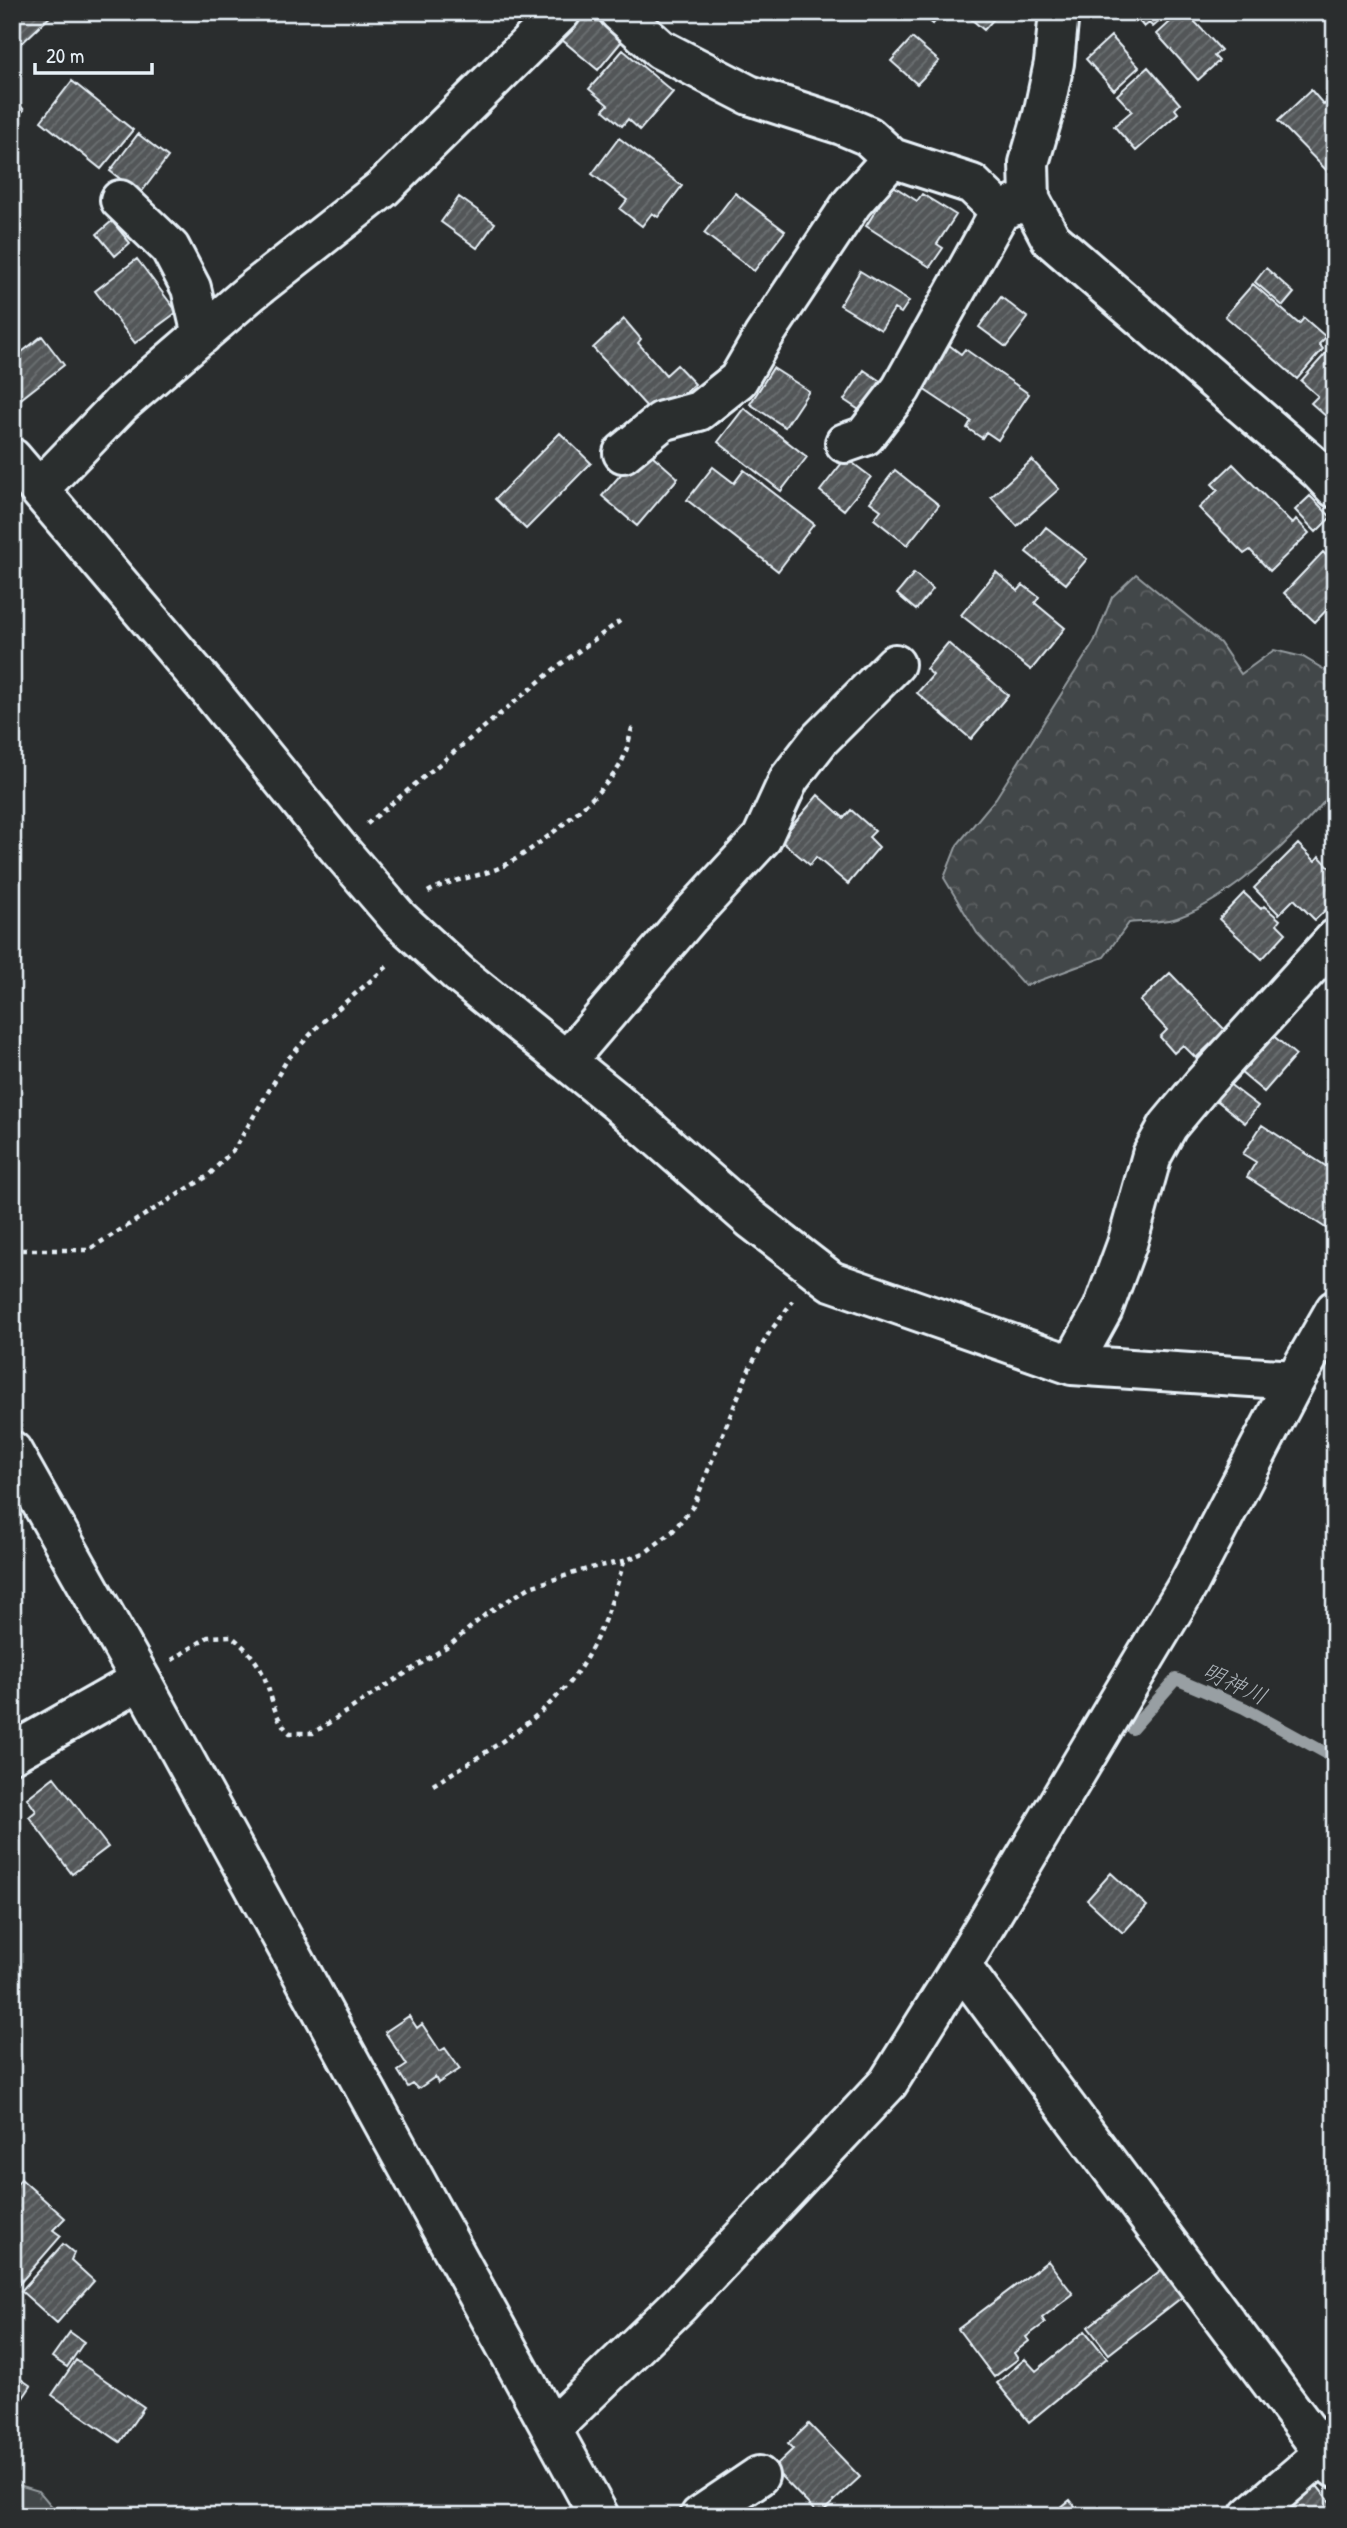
<svg xmlns="http://www.w3.org/2000/svg" width="1347" height="2528" viewBox="0 0 1347 2528" font-family="'Patrick Hand','Klee One',sans-serif">
	<defs>
		<pattern id="forest-crowns" width="20" height="18" patternUnits="userSpaceOnUse" patternTransform="scale(1.75)"><rect width="20" height="18" fill="#424648"/><path d="M2 6a3 3 0 1 1 6 0M12 15a3 3 0 1 1 6 0" fill="none" stroke="#5d6163"/></pattern>
		<pattern id="building-hatch" width="6" height="6" patternUnits="userSpaceOnUse" patternTransform="scale(1.75)"><rect width="6" height="6" fill="#535759"/><path d="M-1 1l2-2M0 6l6-6M5 7l2-2" fill="none" stroke="#6c7072"/></pattern>
	</defs>
	<rect width="100%" height="100%" fill="#2a2d2e"/>
	<filter id="ink" filterUnits="userSpaceOnUse"><feTurbulence type="fractalNoise" baseFrequency=".0143" numOctaves="2"/><feDisplacementMap in="SourceGraphic" scale="14" xChannelSelector="R" yChannelSelector="G"/><feConvolveMatrix kernelMatrix="1 2 1 2 8 2 1 2 1" color-interpolation-filters="sRGB"/></filter>
	<g filter="url(#ink)">
		<path fill="url(#forest-crowns)" stroke="#959ca0" stroke-width="2" d="M1136 574 1220 643 1241 674 1274 650 1303 657 1335 676V789C1297 835 1234 898 1177 918 1163 923 1144 921 1129 923L1104 957 1025 986 977 933 944 878 957 845 996 798 1094 642 1112 597Z
			M12 2483 39 2491 60 2516H12Z"/>
		<g fill="none" stroke-linecap="round" stroke-linejoin="round">
			<path stroke="#989fa3" stroke-width="12" d="M1132 1729 1176 1679 1244 1708 1335 1758"/>
		</g>
		<path fill="url(#building-hatch)" stroke="#e8f1f8" stroke-width="2" d="M12 12H55L22 43 12 33Z
			M583 12H589L622 41 598 70 561 39Z
			M919 12H943L933 24Z
			M963 12H1000L984 30Z
			M1137 12H1170L1153 27 1149 23 1144 27 1134 15Z
			M1181 12H1193L1198 18 1194 21 1221 50 1214 56 1219 61 1198 80 1157 34Z
			M1111 36 1139 67 1114 90 1086 59Z
			M912 38 939 61 917 84 891 61Z
			M623 50 673 92 640 130 628 119 622 126 603 110 608 105 589 89Z
			M1148 67 1180 104 1175 109 1178 113 1136 151 1114 126 1132 111 1117 95Z
			M72 81 133 130 101 169 41 121Z
			M1311 90 1324 105 1332 97 1335 99V179L1278 121Z
			M12 96 24 110 12 121Z
			M138 134 168 157 140 194 110 171Z
			M619 138 682 186 658 217 652 213 642 226 620 209 627 200 592 174Z
			M892 185 917 201 922 194 956 215 937 244 943 248 930 267 866 226Z
			M735 193 785 231 754 271 704 233Z
			M459 197 495 223 477 248 441 222Z
			M112 221 130 243 115 256 97 234Z
			M137 259 177 312 135 343 95 291Z
			M1266 268 1294 293 1283 306 1255 282Z
			M860 271 909 301 901 313 894 309 881 330 840 305Z
			M1253 284 1299 324 1304 318 1326 337 1319 344 1323 349 1297 379 1225 316Z
			M1001 297 1028 318 1006 347 979 327Z
			M624 319 641 339 638 343 666 375 677 365 695 384 658 419 593 348Z
			M42 336 64 365 12 406V360Z
			M1335 343V413L1329 419 1311 403 1318 396 1301 381Z
			M949 345 961 354 965 349 1029 394 998 440 986 432 982 438 967 428 971 421 920 387Z
			M773 368 809 391 785 427 750 404Z
			M864 370 886 385 867 415 844 400Z
			M744 408 807 457 781 491 718 442Z
			M560 433 591 463 526 529 495 499Z
			M644 448 678 478 637 526 602 496Z
			M846 458 871 477 844 510 820 491Z
			M1032 460 1059 489 1017 526 991 497Z
			M1233 464 1292 524 1296 519 1309 533 1270 571 1250 550 1244 554 1199 508 1218 490 1212 484Z
			M713 467 734 483 744 470 814 524 778 571 687 500Z
			M895 470 939 505 907 545 874 519 881 510 870 502Z
			M1310 496 1331 517 1316 532 1295 510Z
			M1046 527 1087 559 1066 584 1026 552Z
			M1323 552 1335 564V601L1315 622 1284 593Z
			M996 572 1018 591 1023 585 1039 597 1035 603 1065 628 1031 670 961 615Z
			M914 573 933 589 916 610 897 594Z
			M948 643 1008 695 971 739 917 693 933 675 926 669Z
			M818 795 844 818 851 810 875 831 869 837 879 847 848 884 816 857 810 865 780 840Z
			M1298 844 1315 861 1319 856 1335 873V901L1315 920 1294 899 1279 914 1254 888Z
			M1244 893 1261 909 1264 906 1280 920 1277 924 1286 933 1262 959 1219 919Z
			M1170 973 1225 1030 1196 1058 1183 1045 1174 1053 1160 1037 1167 1030 1140 1001Z
			M1270 1033 1296 1055 1264 1092 1239 1071Z
			M1228 1083 1258 1106 1245 1123 1215 1099Z
			M1262 1125 1335 1172V1234L1247 1177 1256 1162 1243 1154Z
			M54 1777 108 1847 72 1874 29 1817 36 1811 27 1798Z
			M1111 1873 1147 1906 1123 1933 1087 1900Z
			M12 1894 21 1906 12 1913Z
			M409 2016 417 2028 422 2024 440 2051 445 2048 460 2069 438 2083 435 2077 418 2089 413 2084 408 2087 398 2071 407 2065 385 2032Z
			M21 2179 65 2218 53 2230 61 2236 13 2291 12 2190Z
			M63 2244 74 2253 71 2260 94 2281 57 2323 21 2291Z
			M1048 2261 1073 2294 1042 2318 1045 2323 1026 2337 1029 2341 1014 2353 1018 2359 994 2377 958 2329Z
			M1165 2267 1186 2294 1109 2354 1088 2327Z
			M1085 2331 1107 2358 1029 2422 997 2383 1025 2359 1036 2371Z
			M70 2332 84 2342 67 2367 52 2357Z
			M76 2360 144 2407 120 2442 52 2395Z
			M12 2373 31 2386 14 2411 12 2410Z
			M809 2424 860 2477 819 2515 773 2468 793 2449 788 2444Z
			M1314 2482 1335 2508V2516H1272Z
			M1070 2500 1083 2516H1050Z"/>
		<g fill="none" stroke-linecap="round" stroke-linejoin="round">
			<g stroke="#e8f1f8" stroke-width="44">
				<path id="minor" d="M619 12 660 49 749 95 842 125 868 136 892 158
					M1059 12 1054 63 1043 115 1029 163 1030 199 1051 239 1318 470 1335 488
					M120 200 170 248 191 288 202 335
					M845 443 865 436 901 389 1000 211 1025 201
					M623 453 662 421 699 411 738 380 763 337 852 203 892 158 972 184 1000 211
					M12 458 212 693 338 848 399 919 459 974 616 1101 751 1219 831 1281 1072 1365 1295 1380
					M40 488 122 403 251 292 382 189 561 12
					M567 1060 690 916 762 838 789 779 820 739 895 664
					M1072 1365 1103 1309 1127 1244 1152 1155 1168 1126 1203 1084 1335 939
					M12 1451 141 1680 599 2516
					M12 1753 141 1680
					M961 1966 1335 2468
					M552 2428 680 2304 888 2083 961 1966 1188 1585 1295 1380 1335 1310
					M700 2516 759 2476
					M1250 2516 1324 2453"/>
			</g>
			<path stroke="#e8f1f8" stroke-width="4.5" stroke-dasharray="5 5" stroke-linecap="butt" d="M367 824 558 666 620 621
				M428 892C450 879 476 878 499 868 531 854 602 796 620 765 627 753 629 738 633 725
				M12 1250H88L208 1176 235 1148 287 1060 320 1024 390 964
				M172 1660 208 1637 231 1636C246 1648 258 1661 265 1679 273 1699 274 1719 290 1733H313L451 1644 486 1614 530 1587 590 1568 624 1561 646 1552 672 1532 694 1505 750 1367 769 1333 793 1301
				M433 1785C475 1759 529 1728 562 1691 595 1655 611 1607 624 1561"/>
			<use href="#minor" stroke="#2a2d2e" stroke-width="38"/>
		</g>
	</g>
	<g text-anchor="middle" dominant-baseline="central" stroke-width="5" stroke-linejoin="round" paint-order="stroke">
		<g font-size="23" font-style="italic" fill="#acb3b9" stroke="#2a2d2e">
			<text transform="translate(1235 1683) rotate(25)">明神川</text>
		</g>
	</g>
	<rect width="1347" height="2528" fill="none" stroke="#2a2d2e" stroke-width="42"/>
	<rect x="21" y="21" width="1305" height="2486" fill="none" stroke="#e8f1f8" stroke-width="2.5" filter="url(#ink)"/>
	<path d="M35 63v10h117v-10" fill="none" stroke="#e8f1f8" stroke-width="3.5"/>
	<text x="46" y="63" font-size="21" fill="#e8f1f8" stroke="#2a2d2e" stroke-width="5" paint-order="stroke">20 m</text>
</svg>
